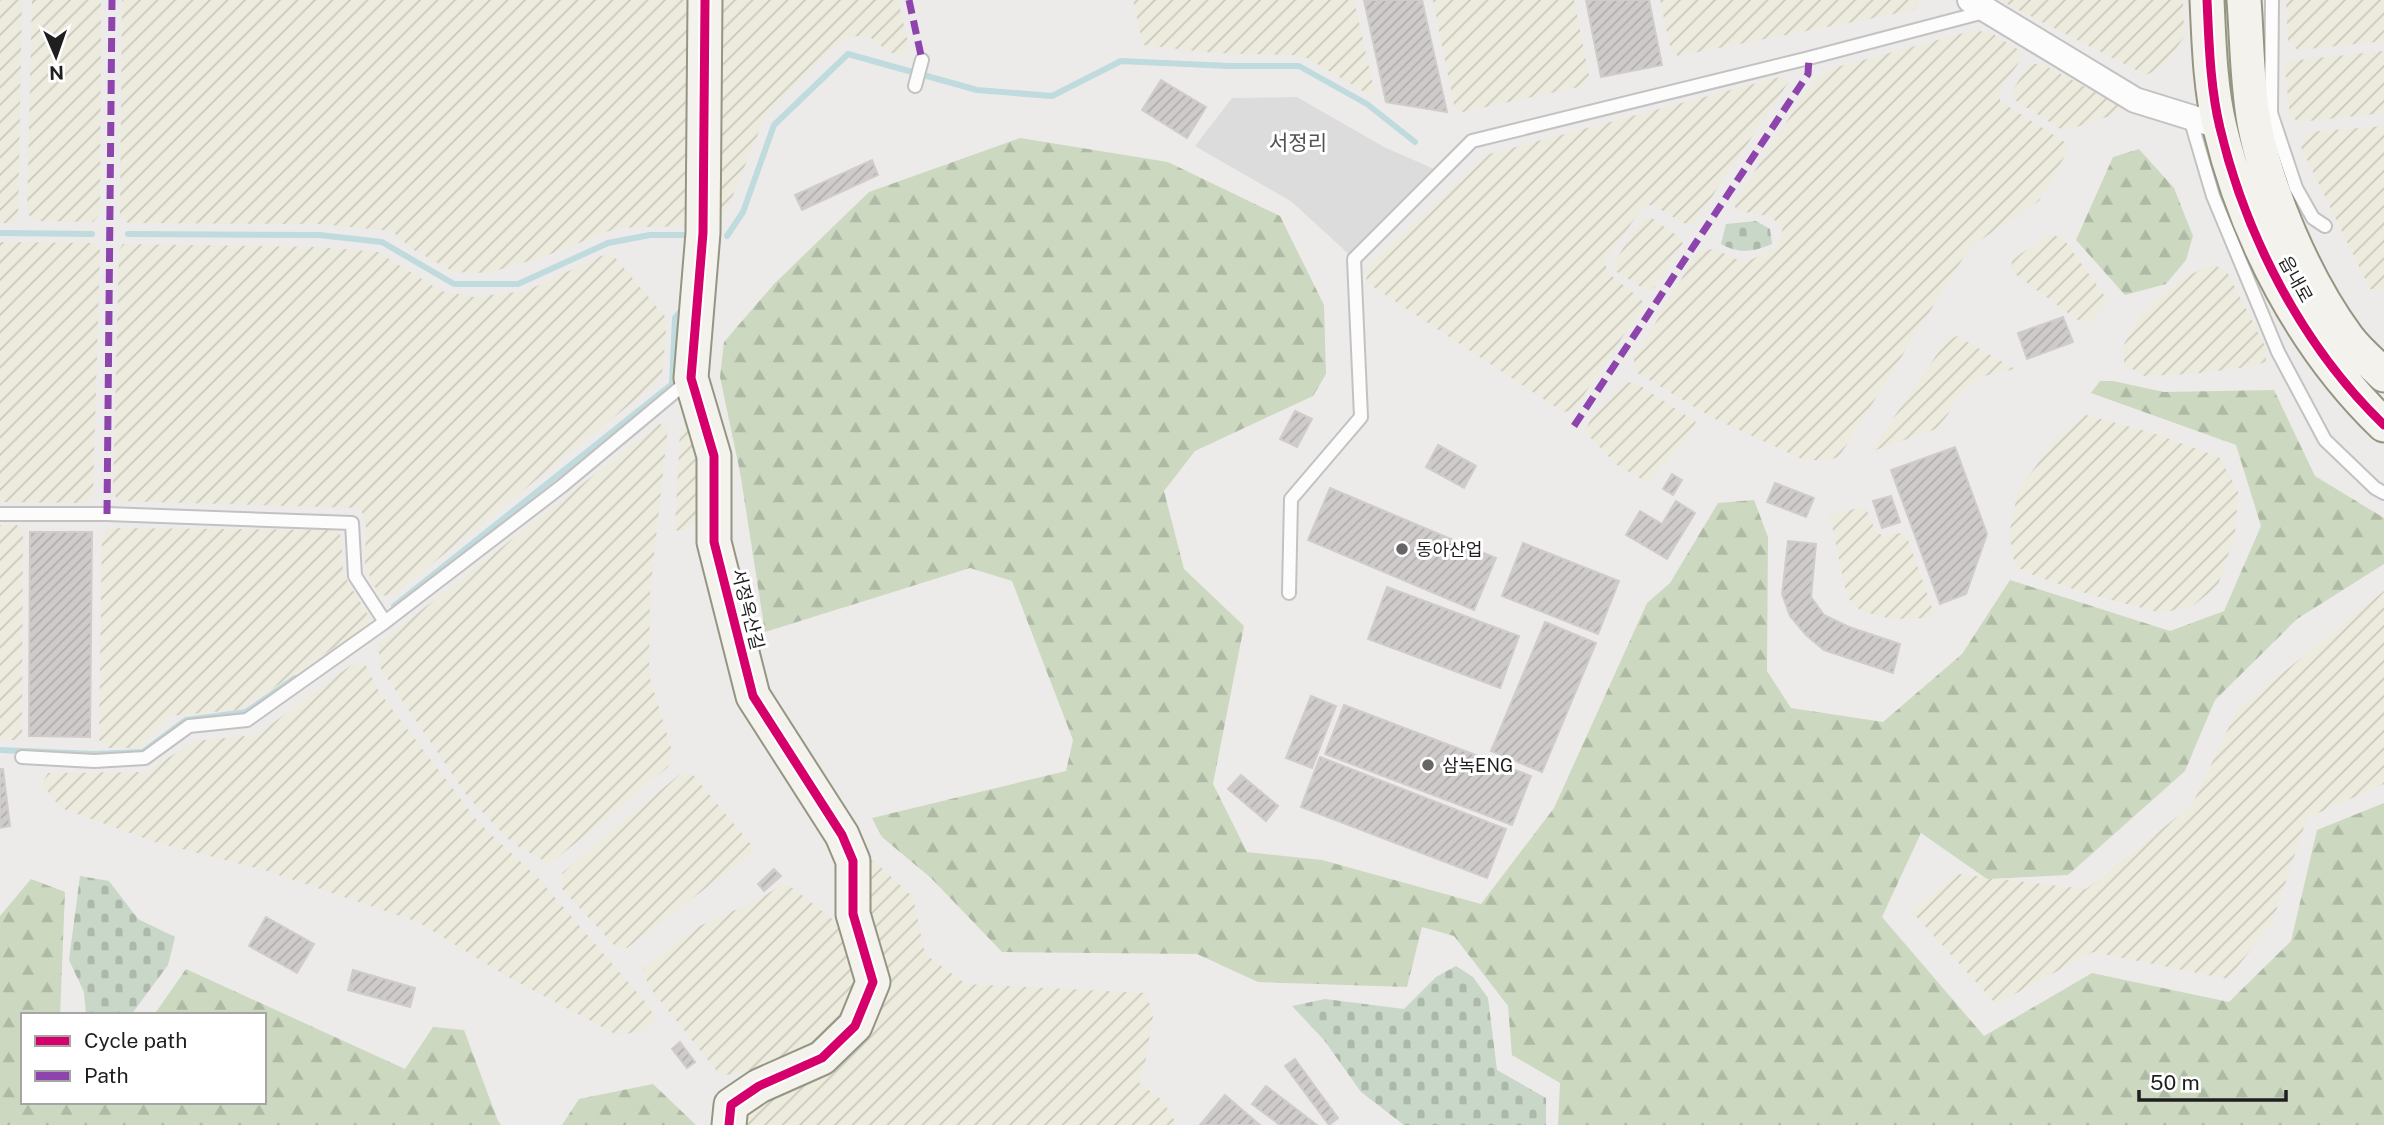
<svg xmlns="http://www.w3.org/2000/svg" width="2384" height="1125" viewBox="0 0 2384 1125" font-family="'Public Sans','Noto Sans KR',sans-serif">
	<defs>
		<pattern id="farmland-furrows" width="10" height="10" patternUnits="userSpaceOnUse" patternTransform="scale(1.75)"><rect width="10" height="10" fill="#ecebdd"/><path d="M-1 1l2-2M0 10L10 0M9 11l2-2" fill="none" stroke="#cac9bd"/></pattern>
		<pattern id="forest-firs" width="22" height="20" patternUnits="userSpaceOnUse" patternTransform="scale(1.75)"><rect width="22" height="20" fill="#ccd9c0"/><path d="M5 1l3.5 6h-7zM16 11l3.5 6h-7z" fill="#afbaa5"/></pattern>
		<pattern id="cemetery-stones" width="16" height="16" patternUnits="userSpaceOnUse" patternTransform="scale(1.75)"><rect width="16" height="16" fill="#c8d7c7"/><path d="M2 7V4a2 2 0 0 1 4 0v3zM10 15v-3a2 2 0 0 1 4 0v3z" fill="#abb8aa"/></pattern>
		<pattern id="building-hatch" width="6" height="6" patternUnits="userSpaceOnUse" patternTransform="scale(1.75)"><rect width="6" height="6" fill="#cecbca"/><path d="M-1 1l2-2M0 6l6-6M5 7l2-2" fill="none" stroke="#b0aead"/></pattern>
	</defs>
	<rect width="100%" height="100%" fill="#edebe9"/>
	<path fill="url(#farmland-furrows)" d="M0 0H22L18 217 11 223H0Z
		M32 0H101L100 213 93 222 35 221 27 213Z
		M122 0H692L689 218 683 226 617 228 543 257 488 273 454 272 412 249 392 231 321 224 128 223 120 216Z
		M718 0H898L910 51 902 56 889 52 870 37 855 36 836 45 766 114 727 210 720 211Z
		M1133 0H1354L1374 90 1368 94 1307 58 1292 55 1215 53 1143 45Z
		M1433 0H1574L1589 76 1583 86 1463 112 1454 105Z
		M1660 0H1918L1919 4 1914 10 1678 56 1671 51Z
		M1999 0H2183L2184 37 2163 67 2146 75Z
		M2286 0H2384V41L2298 50 2288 41Z
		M1975 30 1993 34 2022 52 2018 64 2000 89V101L2066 143 2067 152 2039 201 1970 247 1839 457 1825 461 1802 459 1713 418 1634 371V359L1698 251 1714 249 1745 263 1778 246 1783 227 1771 217 1736 210 1734 203 1815 78 1830 69Z
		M2384 51V113L2299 122 2290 116 2285 69 2289 61Z
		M2029 64H2042L2119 105V113L2064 131 2013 99 2014 88Z
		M1784 76 1788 83 1693 225 1683 223 1653 205H1644L1605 262 1608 273 1642 300V308L1573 411 1563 412 1366 282 1368 266 1489 154Z
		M2384 126V290L2370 289 2301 147 2309 132Z
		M1652 218 1679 237 1683 244 1654 288 1647 291 1614 270 1615 261 1642 219Z
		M2049 234 2063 238 2104 295 2105 305 2088 324 2076 319 2011 271 2012 260Z
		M0 242 95 243 100 251 93 493 84 503 0 502Z
		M123 244 319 247 378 252 441 291 474 297 526 291 601 256 612 254 667 319 662 375 654 385 392 596 379 595 365 566 366 519 359 508 118 501 113 492 119 250Z
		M2213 264 2227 272 2266 348V362L2247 367 2192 374 2144 376 2124 364V344L2143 311 2183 278Z
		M1957 336 2015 369 1984 376 1960 393 1947 416 1936 429 1870 452 1946 341Z
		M1624 382 1636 383 1696 422 1690 433 1648 483 1617 465 1585 432 1591 418Z
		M2086 415 2153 433 2219 457 2238 491 2235 535 2218 585 2194 605 2162 613 2088 594 2033 575 2015 566 2009 535 2018 491 2053 442Z
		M685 420 693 425 698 476V522L680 532 675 529 680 430Z
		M659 424 668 426 650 593 649 675 672 751 668 767 550 864 512 843 467 796 381 669 378 644Z
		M1865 506 1876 532 1884 536 1901 533 1908 540 1934 613 1925 618 1891 619 1861 611 1847 597 1830 516Z
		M17 525 23 532 22 735 15 740H0V525Z
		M109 528 337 530 341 537 343 574 370 618 366 627 249 704 236 710 169 716 139 748H108L99 740 102 535Z
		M2384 591V784L2307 818 2272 923 2228 979 2093 952 1996 1004 1912 912 1958 874 2086 889 2192 805 2237 710Z
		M354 663 365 664 379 692 479 823 539 879 647 1004 656 1019 645 1031 617 1035 503 974 418 922 264 870 155 842 61 808 42 784 48 773 146 772 195 741 257 735Z
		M680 774 693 775 754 848 747 857 627 948 615 946 562 889V873Z
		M863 859 874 861 913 897 925 954 966 984 1146 993 1153 1015 1145 1064 1139 1083 1162 1100 1175 1121V1125H741L739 1118 856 1043Z
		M781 885 793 888 841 926 857 980 838 1025 807 1048 738 1074 720 1075 650 988 642 969 697 927 758 900Z"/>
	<path fill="url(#forest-firs)" d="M1020 138 1168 162 1280 216 1324 305 1326 374 1313 396 1195 451 1164 491 1184 569 1244 626 1213 784 1247 852 1322 860 1481 904 1554 808 1647 603 1670 583 1718 503 1754 500 1768 537 1767 671 1791 708 1883 722 1962 654 2010 580 2170 631 2224 611 2261 526 2236 445 2091 393 2100 381H2113L2164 392 2274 390 2315 476 2384 518V564L2297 619 2215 700 2185 771 2068 875 1987 879 1921 833 1882 917 1984 1036 2092 973 2229 1002 2291 941 2317 830 2384 803V1125H1558L1560 1083 1512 1055 1508 1006 1454 936 1422 927 1407 987 1258 982 1197 954 1002 952 931 878 882 837 872 818 1066 771 1073 740 1012 581 970 568 765 632 740 472 720 377 724 342 774 284 869 192Z
		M2139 149 2174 188 2193 236 2186 260 2166 284 2125 295 2076 240 2113 157Z
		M31 879 65 892 60 1015H23V1102H264V1015H154L186 969 405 1069 433 1027 464 1030 498 1121 501 1125H0V916Z
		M653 1084 696 1125H562L579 1099Z"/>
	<path fill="url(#cemetery-stones)" d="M1756 221 1770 229 1772 244C1753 252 1739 254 1721 244L1726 224Z
		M80 876 109 881 138 919 175 937 168 965 131 1015H86L84 992 69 960Z
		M1456 966 1473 977 1488 998 1497 1070 1546 1098V1125H1404L1361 1092 1324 1040 1292 1006 1325 999 1404 1009 1436 977Z"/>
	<path fill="#dddcdc" d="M1297 97 1384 147 1441 172 1354 259 1292 202 1195 146 1232 98Z"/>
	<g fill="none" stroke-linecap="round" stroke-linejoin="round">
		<path stroke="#bfdbdd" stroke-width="6" d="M0 233 92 234
			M128 234 319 235 382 242 454 284H518L608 243 650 235H684
			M727 236 743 212 774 125 848 54 977 90 1052 96 1121 61 1229 66H1299L1367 104 1415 142
			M394 606 672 384 675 318 684 307
			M0 750 95 754 143 752 186 720 246 712 295 678"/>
	</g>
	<path fill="url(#building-hatch)" stroke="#d0ccca" stroke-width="2" d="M1364 0H1422L1447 112 1386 102Z
		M1586 0H1649L1662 65 1601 77Z
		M1161 80 1206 107 1187 138 1142 110Z
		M872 160 878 175 802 210 795 195Z
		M2063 317 2073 342 2027 359 2018 333Z
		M1295 411 1312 419 1297 447 1280 439Z
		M1438 445 1476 466 1464 488 1426 467Z
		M1955 447 1987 534 1966 594 1940 604 1891 470Z
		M1672 474 1682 480 1673 495 1663 489Z
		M1775 483 1814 498 1806 517 1767 502Z
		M1330 488 1496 558 1474 610 1308 540Z
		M1891 496 1900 522 1882 528 1873 501Z
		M1676 501 1695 513 1667 559 1626 535 1640 511 1662 524Z
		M30 532H92L90 737 29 736Z
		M1788 541 1816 544 1811 597 1824 615 1849 627 1900 644 1893 673 1824 650 1806 635 1790 616 1782 594Z
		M1523 543 1619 581 1598 634 1502 596Z
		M1387 587 1519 636 1500 688 1368 639Z
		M1545 622 1596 643 1542 772 1491 751Z
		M1311 696 1336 706 1312 768 1286 758Z
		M1344 705 1531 776 1512 825 1325 754Z
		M1320 757 1506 829 1487 878 1301 807Z
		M0 769H3L10 826 0 828Z
		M1241 775 1278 806 1266 821 1228 789Z
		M774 869 781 876 764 891 758 884Z
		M266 917 314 944 297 973 249 946Z
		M353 970 415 988 410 1007 348 990Z
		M680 1042 695 1062 687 1068 672 1049Z
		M1295 1059 1338 1118 1329 1125 1285 1066Z
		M1266 1086 1317 1125H1280L1252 1104Z
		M1225 1095 1260 1125H1200Z"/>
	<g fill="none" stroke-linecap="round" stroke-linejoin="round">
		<g stroke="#c3c2c1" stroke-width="16">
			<path id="lane" d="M2272 0 2271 113 2296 188 2313 218 2325 226
				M915 86 922 60
				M2190 118 2213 196 2278 352 2325 440 2375 488 2384 493
				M0 514H107L352 523 355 576 385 622
				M1289 593 1291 499 1361 417 1354 259 1472 141 1809 58 1988 11
				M22 757 94 761 145 758 189 726 247 720 385 622 562 486 688 381"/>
		</g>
		<g stroke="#c3c2c1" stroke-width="28">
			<path id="street" d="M1970 0 2135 100 2219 126"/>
		</g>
		<g stroke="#969582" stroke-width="37">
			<path id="secondary" d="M705 0 703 233 691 378 714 456V542L753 696 842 835 853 861V914L873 982 855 1026 822 1058 759 1086 731 1105 729 1125
				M2207 0C2209 42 2210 87 2220 128 2246 237 2303 347 2384 425
				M2244 0C2247 40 2247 83 2254 122 2267 191 2305 280 2347 337 2357 351 2372 363 2384 375"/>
		</g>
		<use href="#lane" stroke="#fcfcfc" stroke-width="12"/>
		<use href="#street" stroke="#fcfcfc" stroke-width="24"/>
		<use href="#secondary" stroke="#f3f2ec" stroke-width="33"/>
		<path stroke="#8e44ad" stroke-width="7" stroke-dasharray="14 7" stroke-linecap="butt" d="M909 0 922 60
			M1574 426 1808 74 1809 58
			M107 514 112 0"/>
		<g stroke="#fff" stroke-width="13">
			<path id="cycleway" d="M705 0 703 233 691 378 714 456V542L753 696 842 835 853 861V914L873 982 855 1026 822 1058 759 1086 731 1105 729 1125
				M2207 0C2209 42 2210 87 2220 128 2246 237 2303 347 2384 425"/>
		</g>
		<use href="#cycleway" stroke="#d6006c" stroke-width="9"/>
	</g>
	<g fill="#676666" stroke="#fff" stroke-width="2.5">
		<circle cx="1402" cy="549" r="7"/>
		<circle cx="1428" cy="765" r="7"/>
	</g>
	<g text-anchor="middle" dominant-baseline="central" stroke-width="6" stroke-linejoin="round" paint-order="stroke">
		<g font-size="18" fill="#1f1f1f" stroke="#fff">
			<text transform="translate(2296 279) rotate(61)">읍내로</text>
			<text transform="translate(748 609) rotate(76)">서정옥산길</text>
		</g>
		<g font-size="18" fill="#1f1f1f" stroke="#fff" text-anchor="start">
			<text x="1416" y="549">동아산업</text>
			<text x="1442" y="765">삼녹ENG</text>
		</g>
		<g font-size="21" fill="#525252" stroke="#fff">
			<text x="1298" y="142">서정리</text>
		</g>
	</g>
	<rect x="21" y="1013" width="245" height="91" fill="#ffffff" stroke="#a5a5a5" stroke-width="2"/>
	<rect x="35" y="1036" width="35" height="10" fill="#d6006c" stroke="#a5a5a5" stroke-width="2"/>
	<text x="84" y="1048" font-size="21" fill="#1f1f1f">Cycle path</text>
	<rect x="35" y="1071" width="35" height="10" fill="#8e44ad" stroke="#a5a5a5" stroke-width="2"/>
	<text x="84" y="1083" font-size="21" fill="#1f1f1f">Path</text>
	<g transform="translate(56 56) rotate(178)" stroke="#ffffff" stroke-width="5" paint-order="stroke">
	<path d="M0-5L12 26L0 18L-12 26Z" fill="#1f1f1f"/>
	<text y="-10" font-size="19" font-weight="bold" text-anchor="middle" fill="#1f1f1f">N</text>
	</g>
	<path d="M2139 1090v10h147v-10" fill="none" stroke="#1f1f1f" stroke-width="3.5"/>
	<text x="2150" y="1090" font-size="21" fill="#1f1f1f" stroke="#ffffff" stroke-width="5" paint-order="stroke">50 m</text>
</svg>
